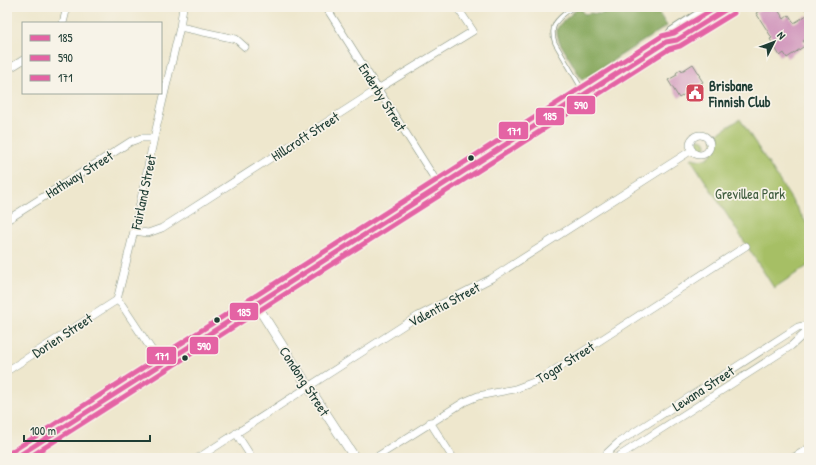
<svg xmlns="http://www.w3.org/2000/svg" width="816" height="465" viewBox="0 0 816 465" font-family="'Patrick Hand',sans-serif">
	<rect width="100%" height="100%" fill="#f7f3e8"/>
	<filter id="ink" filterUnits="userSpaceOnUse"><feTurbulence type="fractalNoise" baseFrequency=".025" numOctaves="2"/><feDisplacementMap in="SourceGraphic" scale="8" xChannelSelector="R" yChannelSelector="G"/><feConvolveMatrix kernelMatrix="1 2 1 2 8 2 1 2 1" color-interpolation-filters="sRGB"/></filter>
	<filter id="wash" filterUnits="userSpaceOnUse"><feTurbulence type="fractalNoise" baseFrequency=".012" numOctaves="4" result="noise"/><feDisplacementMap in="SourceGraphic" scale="16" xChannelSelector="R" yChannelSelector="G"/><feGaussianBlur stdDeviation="0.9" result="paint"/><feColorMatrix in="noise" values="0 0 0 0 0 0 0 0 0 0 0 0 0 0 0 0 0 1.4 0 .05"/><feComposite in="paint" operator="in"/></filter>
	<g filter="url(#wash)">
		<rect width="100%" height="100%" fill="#eee7cd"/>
		<path fill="#a6bf65" stroke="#627e4c" d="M740 119 809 227V265L774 288 691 159 693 158C708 164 719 151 712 137Z
			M694 145a6 6 0 1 1 12 0a6 6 0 1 1-12 0Z"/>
		<path fill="#84a65a" stroke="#527247" d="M579 7H585C581 10 581 12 585 14L590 13 601 14 608 11 613 7H655L667 26 582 80 559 41 557 33V29L560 24Z"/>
		<g id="blocks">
			<path fill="#d094bb" d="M765 7H776L784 19 789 15 794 23 807 15 809 19V37L803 41 806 45 787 58 784 53 780 56 770 39 772 38 756 13Z
				M693 64 700 75 699 76 703 82 679 98 668 80 677 75 676 73 681 69 682 71Z"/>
		</g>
	</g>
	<g filter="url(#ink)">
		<use href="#blocks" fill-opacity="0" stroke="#869280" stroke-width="1"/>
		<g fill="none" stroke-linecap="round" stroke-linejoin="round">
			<g stroke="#869280" stroke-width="5">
				<path id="service" d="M573 7C560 17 548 24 555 43L583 91"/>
			</g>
			<g stroke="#869280" stroke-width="8">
				<path id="minor" d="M326 7 440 187
					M63 23 67 7
					M180 27 236 39 245 47
					M7 70 23 60
					M690 145a10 10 0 1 1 20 0a10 10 0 1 1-20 0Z
					M7 220 130 142 141 138H154
					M134 231 148 233 162 228 378 89 473 31 457 7
					M161 364 122 305 117 300 134 231 154 138 180 27 183 7
					M7 371 117 300
					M430 422 453 458
					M236 433 252 458
					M7 454 9 458
					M198 458 418 316 492 278 692 150
					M375 458 464 402 478 396 515 389 539 380 746 246
					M605 458 607 453 619 442 798 327 808 325
					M616 458 791 346 804 334 809 324
					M793 458 809 448"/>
			</g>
			<g stroke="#869280" stroke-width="10">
				<path id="tertiary" d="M256 304 304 380 355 458"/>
			</g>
			<g stroke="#869280" stroke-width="14">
				<path id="primary" d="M666 42 677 40 730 7
					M15 458 666 42 673 33 713 7"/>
			</g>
			<path stroke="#869280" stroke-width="1.5" stroke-dasharray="3 3" stroke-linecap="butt" d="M804 7 807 12 809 13
				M809 16V17"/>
			<use href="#service" stroke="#fff" stroke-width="3.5"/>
			<use href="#minor" stroke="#fff" stroke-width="7"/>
			<use href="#tertiary" stroke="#fff" stroke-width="9"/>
			<use href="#primary" stroke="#fff" stroke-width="12"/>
			<g stroke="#f7f3e8" stroke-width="8">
				<path id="bus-1" d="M15 458 666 42 677 40 730 7"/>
			</g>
			<g stroke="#f7f3e8" stroke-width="8">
				<path id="bus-2" d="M28 458 669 49 680 46 734 13"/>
			</g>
			<g stroke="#f7f3e8" stroke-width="8">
				<path id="bus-3" d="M11 452 662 36 674 33 717 7"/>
			</g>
			<use href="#bus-1" stroke="#e463a4" stroke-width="5"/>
			<use href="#bus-2" stroke="#e463a4" stroke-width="5"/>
			<use href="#bus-3" stroke="#e463a4" stroke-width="5"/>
		</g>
	</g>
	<defs>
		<g id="civic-square" transform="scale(1)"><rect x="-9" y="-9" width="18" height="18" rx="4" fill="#d1495b" stroke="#f7f3e8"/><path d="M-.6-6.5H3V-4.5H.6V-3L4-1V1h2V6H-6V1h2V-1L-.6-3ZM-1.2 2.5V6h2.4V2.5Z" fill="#fff"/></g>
	</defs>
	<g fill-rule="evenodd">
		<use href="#civic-square" x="695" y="93"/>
	</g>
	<g fill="#1f3d34" stroke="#f7f3e8" stroke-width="1.5">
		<circle cx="471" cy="158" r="3.5"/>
		<circle cx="217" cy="320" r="3.5"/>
		<circle cx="185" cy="358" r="3.5"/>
	</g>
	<g text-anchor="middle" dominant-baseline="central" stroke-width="3.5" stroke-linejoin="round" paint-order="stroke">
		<g font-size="14" font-weight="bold" fill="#1f3d34" stroke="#f7f3e8" text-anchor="start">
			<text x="709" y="85">Brisbane<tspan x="709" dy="16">Finnish Club</tspan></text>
		</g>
		<g font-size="14" fill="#1f3d34" stroke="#f7f3e8">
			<text transform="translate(383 97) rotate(58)">Enderby Street</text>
			<text transform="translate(305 136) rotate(-33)">Hillcroft Street</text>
			<text transform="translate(79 174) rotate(-32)">Hathway Street</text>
			<text transform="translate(143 192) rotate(-78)">Fairland Street</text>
			<text transform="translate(444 304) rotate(-28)">Valentia Street</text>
			<text transform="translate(62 335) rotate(-33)">Dorien Street</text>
			<text transform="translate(565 362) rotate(-32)">Togar Street</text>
			<text transform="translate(305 381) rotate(57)">Condong Street</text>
			<text transform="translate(703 388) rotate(-33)">Lewana Street</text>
		</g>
		<g font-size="14" fill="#415e40" stroke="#f7f3e8">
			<text x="750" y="193">Grevillea Park</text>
		</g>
	</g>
	<g stroke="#f7f3e8" stroke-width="1.5">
		<rect x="566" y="95" width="30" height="20" rx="4" fill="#e463a4"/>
		<rect x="535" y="107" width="30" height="19" rx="4" fill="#e463a4"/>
		<rect x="498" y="121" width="31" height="19" rx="4" fill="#e463a4"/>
		<rect x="229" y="302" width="30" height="19" rx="4" fill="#e463a4"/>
		<rect x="189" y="336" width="30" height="19" rx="4" fill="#e463a4"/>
		<rect x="146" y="346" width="31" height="19" rx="4" fill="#e463a4"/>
	</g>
	<g font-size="11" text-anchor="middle" font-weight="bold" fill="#fff">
		<text x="581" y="109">590</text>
		<text x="550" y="120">185</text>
		<text x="514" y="135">171</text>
		<text x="244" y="316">185</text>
		<text x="204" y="350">590</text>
		<text x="162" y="360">171</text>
	</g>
	<rect width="816" height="465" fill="none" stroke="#f7f3e8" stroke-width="24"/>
	<rect x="22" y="22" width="140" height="72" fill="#f7f3e8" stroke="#a1aaa0"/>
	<rect x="30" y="35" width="20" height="6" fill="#e463a4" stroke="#a1aaa0"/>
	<text x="58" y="42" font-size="12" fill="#1f3d34">185</text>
	<rect x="30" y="55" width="20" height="6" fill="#e463a4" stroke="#a1aaa0"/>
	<text x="58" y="62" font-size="12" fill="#1f3d34">590</text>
	<rect x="30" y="75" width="20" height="6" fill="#e463a4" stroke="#a1aaa0"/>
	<text x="58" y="82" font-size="12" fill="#1f3d34">171</text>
	<g transform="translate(774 42) rotate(48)" stroke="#f7f3e8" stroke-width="3" paint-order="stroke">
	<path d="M0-3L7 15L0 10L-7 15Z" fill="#1f3d34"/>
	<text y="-6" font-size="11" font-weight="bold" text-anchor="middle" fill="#1f3d34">N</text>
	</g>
	<path d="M24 435v6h126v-6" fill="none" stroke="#1f3d34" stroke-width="2"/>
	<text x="30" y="435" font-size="12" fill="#1f3d34" stroke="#f7f3e8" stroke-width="3" paint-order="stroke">100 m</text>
</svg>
